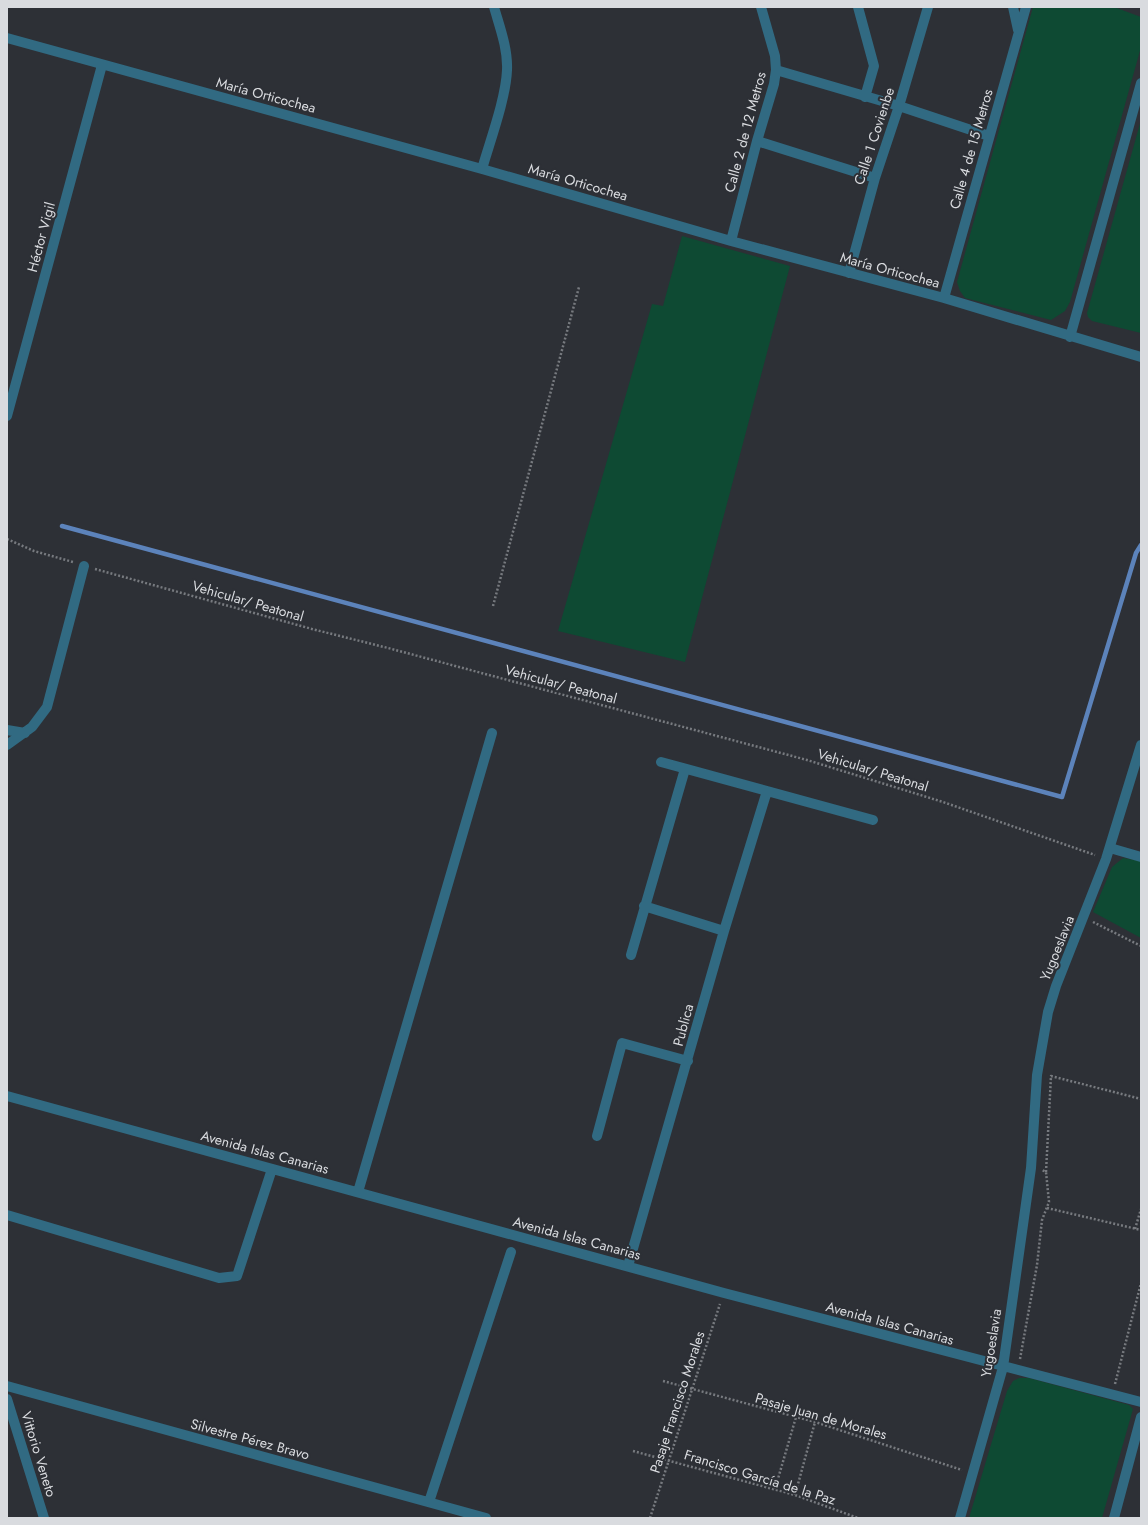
<svg xmlns="http://www.w3.org/2000/svg" width="1148" height="1525" viewBox="0 0 1148 1525" font-family="Jost,sans-serif">
	<rect width="100%" height="100%" fill="#2d3036"/>
	<path fill="#0e4a33" d="M1033 7H1114L1141 17V47L1070 302 1065 311 1051 320 965 298 960 291 957 282Z
		M1141 120V333L1092 321 1088 317 1087 313Z
		M682 236 790 266 685 662 558 631 652 304 663 306Z
		M1123 858 1141 861V938L1093 912 1112 867Z
		M1019 1378H1029L1129 1405 1133 1409 1102 1518H969L1007 1391 1013 1381Z"/>
	<g fill="none" stroke-linecap="round" stroke-linejoin="round">
		<path stroke="#5c83bb" stroke-width="4.5" d="M62 526 1062 797 1136 553 1141 545"/>
		<path stroke="#777a7f" stroke-width="2.5" stroke-dasharray="2 2" stroke-linecap="butt" d="M7 539 34 551 73 562
			M95 569 312 629 388 648 807 760 943 802 1095 855
			M493 606 579 287
			M1093 922 1141 946
			M1046 1172 1051 1076 1141 1099
			M1047 1208 1141 1230
			M1135 1229 1141 1209
			M1020 1359 1037 1265 1042 1220 1049 1202 1046 1172 1042 1170
			M663 1381 815 1422 962 1470
			M1115 1384 1141 1283
			M633 1451 795 1495 858 1518
			M775 1489 796 1417
			M795 1495 815 1422
			M650 1518 720 1304"/>
		<path stroke="#316a82" stroke-width="10" d="M858 7 874 66 865 97
			M1013 7 1018 30
			M7 38 482 169 731 241 944 298 1141 357
			M776 70 899 106 989 136
			M757 141 875 178
			M482 169C490 141 506 98 507 70 508 49 500 28 494 7
			M731 241 757 141 774 84 776 70 775 56 761 7
			M849 273 875 178 899 106 928 7
			M944 298 1026 7
			M1070 337 1141 83
			M7 416 102 65
			M7 730 25 733
			M7 745 32 727 47 707 84 566
			M661 762 873 820
			M1110 848 1141 857
			M644 906 724 931
			M631 955 685 769
			M7 1096 724 1293 1141 1402
			M597 1136 622 1043 688 1061
			M358 1192 492 733
			M7 1215 219 1278 237 1276 272 1169
			M628 1266 724 931 767 791
			M7 1386 486 1518
			M7 1399 44 1518
			M429 1502 511 1252
			M960 1518 1003 1367 1031 1168 1037 1075 1048 1012 1056 986 1106 859 1141 745
			M1114 1518 1141 1417"/>
	</g>
	<g text-anchor="middle" dominant-baseline="central" stroke-width="4" stroke-linejoin="round" paint-order="stroke">
		<g font-size="14" fill="#d9dbdf" stroke="#2d3036">
			<text transform="translate(266 95) rotate(15)">María Orticochea</text>
			<text transform="translate(745 132) rotate(-75)">Calle 2 de 12 Metros</text>
			<text transform="translate(874 136) rotate(-72)">Calle 1 Covienbe</text>
			<text transform="translate(971 149) rotate(-74)">Calle 4 de 15 Metros</text>
			<text transform="translate(578 182) rotate(16)">María Orticochea</text>
			<text transform="translate(41 237) rotate(-75)">Héctor Vigil</text>
			<text transform="translate(890 270) rotate(15)">María Orticochea</text>
			<text transform="translate(248 601) rotate(16)">Vehicular/ Peatonal</text>
			<text transform="translate(561 684) rotate(15)">Vehicular/ Peatonal</text>
			<text transform="translate(873 770) rotate(17)">Vehicular/ Peatonal</text>
			<text transform="translate(1057 948) rotate(-68)">Yugoeslavia</text>
			<text transform="translate(683 1025) rotate(-75)">Publica</text>
			<text transform="translate(265 1152) rotate(15)">Avenida Islas Canarias</text>
			<text transform="translate(577 1238) rotate(15)">Avenida Islas Canarias</text>
			<text transform="translate(890 1323) rotate(15)">Avenida Islas Canarias</text>
			<text transform="translate(991 1343) rotate(-81)">Yugoeslavia</text>
			<text transform="translate(677 1402) rotate(-72)">Pasaje Francisco Morales</text>
			<text transform="translate(821 1416) rotate(16)">Pasaje Juan de Morales</text>
			<text transform="translate(250 1439) rotate(15)">Silvestre Pérez Bravo</text>
			<text transform="translate(39 1454) rotate(73)">Vittorio Veneto</text>
			<text transform="translate(760 1477) rotate(17)">Francisco García de la Paz</text>
		</g>
	</g>
	<rect width="1148" height="1525" fill="none" stroke="#d9dbdf" stroke-width="16"/>
</svg>
